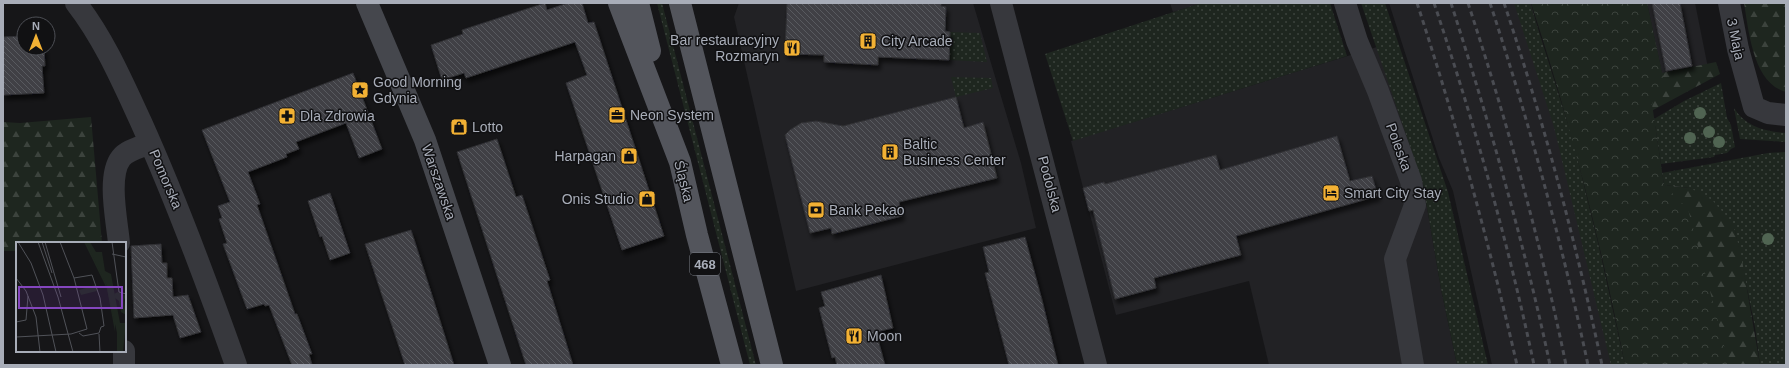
<svg xmlns="http://www.w3.org/2000/svg" width="1789" height="368" viewBox="0 0 1789 368" font-family="Helvetica,sans-serif">
	<defs>
		<pattern id="grass-dots" width="8" height="8" patternUnits="userSpaceOnUse"><rect width="8" height="8" fill="#1e261f"/><path d="M2 2h.1M6 6h.1" fill="none" stroke="#3c433d" stroke-width="1.8" stroke-linecap="round"/></pattern>
		<pattern id="forest-firs" width="22" height="20" patternUnits="userSpaceOnUse"><rect width="22" height="20" fill="#1e261f"/><path d="M5 1l3.5 6h-7zM16 11l3.5 6h-7z" fill="#3c433d"/></pattern>
		<pattern id="park-crowns" width="20" height="18" patternUnits="userSpaceOnUse"><rect width="20" height="18" fill="#1e261f"/><path d="M2 6a3 3 0 1 1 6 0M12 15a3 3 0 1 1 6 0" fill="none" stroke="#3c433d"/></pattern>
		<pattern id="building-back-hatch" width="6" height="6" patternUnits="userSpaceOnUse"><rect width="6" height="6" fill="#404145"/><path d="M-1 5l2 2M0 0l6 6M5-1l2 2" fill="none" stroke="#595a5e"/></pattern>
		<filter id="shadow"><feDropShadow dx="2.5" dy="4.5" stdDeviation="2" flood-color="#0009"/></filter>
	</defs>
	<rect width="100%" height="100%" fill="#161618"/>
	<path fill="#222225" d="M739 3H973L1021 163 1036 228 796 291 734 17Z
		M1170 3H1202L1173 12Z
		M1389 3H1531L1625 365H1492L1453 191 1439 158Z
		M1647 3H1695L1708 68 1663 78Z
		M1377 47 1423 184 1441 289 1457 365H1269L1249 281 1116 315 1071 141Z"/>
	<path fill="url(#grass-dots)" d="M657 3H662L756 365H750Z
		M1201 3H1330L1347 56 1073 141 1045 54Z
		M1361 3H1385L1448 192 1488 365H1457L1441 289 1423 184Z
		M1514 3H1530L1573 140 1599 247 1625 365H1611L1554 127Z
		M950 32 980 33 987 62 949 60Z
		M951 77 991 78 993 88 956 97Z
		M1721 83 1727 118 1731 125 1735 147 1731 149 1727 153 1715 155 1714 157 1661 164 1654 119 1684 101Z
		M1734 108C1746 127 1764 131 1786 133V142L1740 139Z
		M1786 152V365H1760L1755 327 1735 231 1690 188 1664 185 1662 173 1768 153Z"/>
	<path fill="url(#forest-firs)" d="M1647 3 1662 73 1716 62 1720 74 1629 123Z
		M1744 3H1786V92C1753 83 1749 32 1744 3Z
		M91 117 102 243H17V251H3V122L20 123Z
		M1664 185 1690 188 1704 195 1713 201 1730 220 1735 231 1742 260 1760 365H1674Z"/>
	<path fill="url(#park-crowns)" d="M1531 3H1647L1663 78 1652 104 1664 185 1688 209 1723 340 1727 365H1625C1601 243 1570 121 1531 3Z"/>
	<path fill="url(#building-back-hatch)" stroke="#303034" filter="url(#shadow)" d="M545 3 547 10 568 3H582L588 23 594 22 664 236 622 250 566 83 587 75 575 42 466 78 464 73 442 80 431 45 463 34 462 30Z
		M787 3H941V6L946 7 945 31 950 32 949 60 878 57V65L824 62V55L785 54Z
		M1652 3H1680L1692 66 1666 71Z
		M24 36V48H44L45 66H42L44 93 3 95V37Z
		M353 73 382 149 359 158 346 123 296 142 299 149 286 154 287 157 248 172 260 204 257 205 295 314H297L312 354H309L312 365H292L269 305 265 306 264 304 247 309 223 244 227 243 219 219 222 218 218 206 230 202 202 130Z
		M956 97 964 128 983 122 997 178 899 202 902 216 832 234 831 228 810 233 785 135 790 130 801 123 816 121 843 126Z
		M1337 136 1350 181 1372 176 1378 196 1236 236 1241 255 1154 278 1156 288 1115 299 1093 210 1089 211 1083 188 1104 182 1105 184 1216 155 1220 170Z
		M497 139 516 197 522 195 550 280 547 281 573 365H526L457 152Z
		M330 193 350 253 330 260 322 236 320 237 308 201Z
		M411 230 431 292 454 365H405L365 244Z
		M1025 237 1042 300 1058 365H1009L985 273 989 272 983 247Z
		M161 244 162 263H167V278H172L173 297 188 295 201 332 180 338 173 315 134 318 131 246Z
		M881 275 893 328 876 332 885 365H837L835 357 832 358 819 308 825 306 821 292Z"/>
	<g fill="none" stroke-linecap="round" stroke-linejoin="round">
		<path stroke="#37383d" stroke-width="22" d="M76 3C104 39 122 81 141 122 177 202 207 283 236 365
			M1001 3 1096 365
			M1345 3 1357 41 1378 91 1411 181 1415 205 1395 259 1413 365
			M1729 3 1738 49 1754 107 1768 113 1786 115
			M119 243C117 221 107 176 121 158 127 150 141 147 150 143
			M124 351V365"/>
		<path stroke="#45474d" stroke-width="22" d="M367 3 425 140 500 365"/>
		<path stroke="#53555c" stroke-width="22" d="M619 3 680 162 697 235 732 365
			M638 3 650 51
			M680 3 772 365"/>
		<path stroke="#4a4c52" stroke-width="3" stroke-dasharray="5 4" stroke-linecap="butt" d="M1417 3C1456 122 1489 243 1517 365
			M1434 3C1474 122 1508 242 1534 365
			M1451 3C1489 122 1524 242 1550 365
			M1468 3C1507 122 1541 243 1566 365
			M1490 3C1529 122 1562 243 1588 365
			M1504 3C1544 122 1576 243 1602 365"/>
	</g>
	<g fill="#506452">
		<circle cx="1700" cy="113" r="6"/>
		<circle cx="1709" cy="132" r="6"/>
		<circle cx="1690" cy="138" r="6"/>
		<circle cx="1719" cy="142" r="6"/>
		<circle cx="1768" cy="239" r="6"/>
	</g>
	<defs>
		<g id="building-square" transform="scale(0.9)"><rect x="-9" y="-9" width="18" height="18" rx="4" fill="#f2b134" stroke="#111113"/><path d="M-4-6H4V6H1V3H-1V6H-4ZM-2.5-4.3h1.7v1.8h-1.7ZM.8-4.3h1.7v1.8H.8ZM-2.5-1h1.7V.8h-1.7ZM.8-1h1.7V.8H.8Z" fill="#111"/></g>
		<g id="restaurant-square" transform="scale(0.9)"><rect x="-9" y="-9" width="18" height="18" rx="4" fill="#f2b134" stroke="#111113"/><path d="M-5-6h1v4h1v-4h1v4h1v-4h1v5L-1.5 .5V6h-2V.5L-5-1ZM5-6V6H3V1.5H1.5Q1.5-4 5-6Z" fill="#111"/></g>
		<g id="sight-square" transform="scale(0.9)"><rect x="-9" y="-9" width="18" height="18" rx="4" fill="#f2b134" stroke="#111113"/><path d="M0-6L1.8-2.2L6-1.7L2.9 1.2L3.7 5.4L0 3.3L-3.7 5.4L-2.9 1.2L-6-1.7L-1.8-2.2Z" fill="#111"/></g>
		<g id="office-square" transform="scale(0.9)"><rect x="-9" y="-9" width="18" height="18" rx="4" fill="#f2b134" stroke="#111113"/><path d="M-6-3h4V-5.5h4V-3h4V5H-6ZM-1-4.5V-3h2v-1.5ZM-6 0V1H6V0Z" fill="#111"/></g>
		<g id="pharmacy-square" transform="scale(0.9)"><rect x="-9" y="-9" width="18" height="18" rx="4" fill="#f2b134" stroke="#111113"/><path d="M-2-6h4v4h4v4h-4v4h-4v-4h-4v-4h4Z" fill="#111"/></g>
		<g id="shop-square" transform="scale(0.9)"><rect x="-9" y="-9" width="18" height="18" rx="4" fill="#f2b134" stroke="#111113"/><path d="M-5-2.5h2.3a2.7 3.5 0 0 1 5.4 0H5L5.5 6h-11ZM-1.5-2.5h3a1.5 2.3 0 0 0-3 0Z" fill="#111"/></g>
		<g id="hotel-square" transform="scale(0.9)"><rect x="-9" y="-9" width="18" height="18" rx="4" fill="#f2b134" stroke="#111113"/><path d="M-6-4.5h1.5V1H6V5H4.5V3h-9V5H-6ZM-4 0a1.8 1.8 0 1 1 3.6 0ZM.5 0V-2.5h3Q6-2.5 6 0Z" fill="#111"/></g>
		<g id="bank-square" transform="scale(0.9)"><rect x="-9" y="-9" width="18" height="18" rx="4" fill="#f2b134" stroke="#111113"/><path d="M-6-4H6V4H-6ZM0-2.3a2.3 2.3 0 1 0 0 4.6a2.3 2.3 0 1 0 0-4.6Z" fill="#111"/></g>
	</defs>
	<g fill-rule="evenodd">
		<use href="#building-square" x="868" y="41"/>
		<use href="#restaurant-square" x="792" y="48"/>
		<use href="#sight-square" x="360" y="90"/>
		<use href="#office-square" x="617" y="115"/>
		<use href="#pharmacy-square" x="287" y="116"/>
		<use href="#shop-square" x="459" y="127"/>
		<use href="#building-square" x="890" y="152"/>
		<use href="#shop-square" x="629" y="156"/>
		<use href="#hotel-square" x="1331" y="193"/>
		<use href="#shop-square" x="647" y="199"/>
		<use href="#bank-square" x="816" y="210"/>
		<use href="#restaurant-square" x="854" y="336"/>
	</g>
	<g text-anchor="middle" dominant-baseline="central" stroke-width="3" stroke-linejoin="round" paint-order="stroke">
		<rect fill="#111113" stroke="#7b7e86" stroke-width="1" x="690" y="253" width="30" height="22" rx="3"/>
		<g font-size="13" font-weight="bold" fill="#a8adb8">
			<text x="705" y="264">468</text>
		</g>
		<g font-size="14" fill="#a8adb8" stroke="#111113">
			<text transform="translate(1736 39) rotate(78)">3 Maja</text>
			<text transform="translate(1399 147) rotate(70)">Poleska</text>
			<text transform="translate(166 179) rotate(67)">Pomorska</text>
			<text transform="translate(684 181) rotate(76)">Śląska</text>
			<text transform="translate(439 182) rotate(71)">Warszawska</text>
			<text transform="translate(1050 184) rotate(75)">Podolska</text>
		</g>
		<g font-size="14" fill="#a8adb8" stroke="#111113" text-anchor="start">
			<text x="779" y="40" text-anchor="end">Bar restauracyjny<tspan x="779" dy="16">Rozmaryn</tspan></text>
			<text x="881" y="41">City Arcade</text>
			<text x="373" y="82">Good Morning<tspan x="373" dy="16">Gdynia</tspan></text>
			<text x="630" y="115">Neon System</text>
			<text x="300" y="116">Dla Zdrowia</text>
			<text x="472" y="127">Lotto</text>
			<text x="903" y="144">Baltic<tspan x="903" dy="16">Business Center</tspan></text>
			<text x="616" y="156" text-anchor="end">Harpagan</text>
			<text x="1344" y="193">Smart City Stay</text>
			<text x="634" y="199" text-anchor="end">Onis Studio</text>
			<text x="829" y="210">Bank Pekao</text>
			<text x="867" y="336">Moon</text>
		</g>
	</g>
	<g transform="translate(16 242)">
		<rect width="110" height="110" fill="#161618"/>
		<path d="M68 0H71L88 33 99 76V90L91 47ZM79 43 81 49 65 53 63 48ZM102 50 110 54 108 58 110 73 105 70 103 59 99 56 98 52Z" fill="#1e261f"/>
		<path d="M70 0H74L80 10H86L89 29 95 32 104 81H110L107 110H101V91L90 42Z" fill="#1e261f"/>
		<path fill="none" stroke="#505258" stroke-width="1" d="M2 0 15 21 27 53 40 110M22 0 42 55 57 110M26 0 36 31M29 0 45 55M96 0 103 50 110 52M96 12 110 15M0 36 10 49 20 75 24 110M58 36 76 33 84 56 88 84 85 85 83 91 67 94 63 91M0 80 10 78 12 54M83 92 84 110M0 95 55 92 71 87 58 36 44 0"/>
		<path fill="#8446be" fill-opacity="0.15" stroke="#8446be" stroke-width="2" d="M3 45H106V66H3Z"/>
		<rect width="110" height="110" fill="none" stroke="#a8adb8" stroke-width="2"/>
	</g>
	<rect width="1789" height="368" fill="none" stroke="#a8adb8" stroke-width="8"/>
	<g transform="translate(36 36)"><circle r="19" fill="#111113" stroke="#4d4f55"/>
	<path d="M0-3L7 15L0 10L-7 15Z" fill="#f2b134"/>
	<text y="-6" font-size="11" font-weight="bold" text-anchor="middle" fill="#a8adb8">N</text>
	</g>
</svg>
